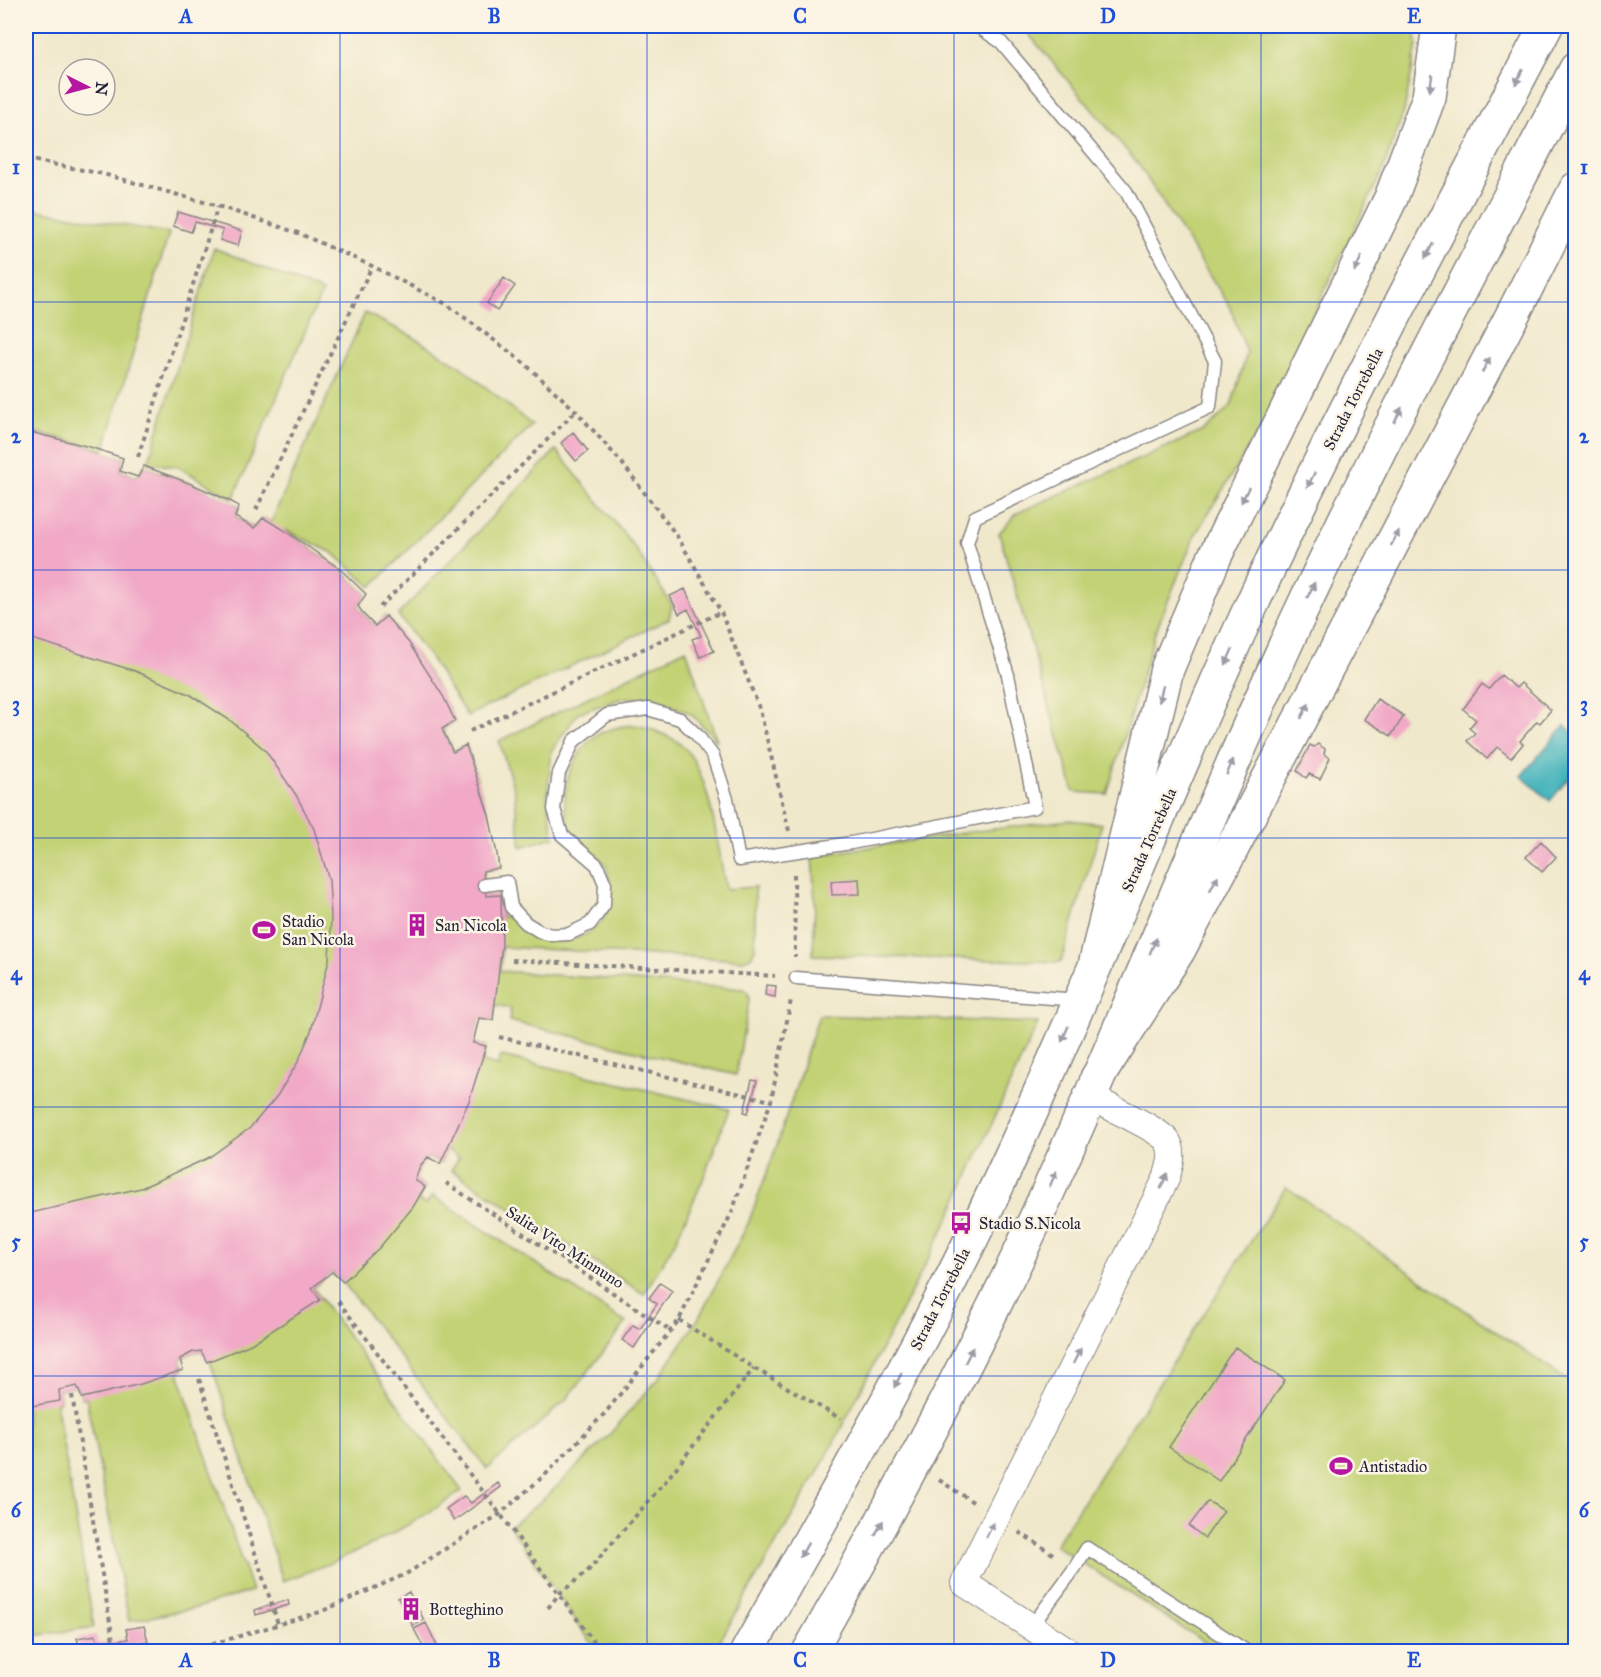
<svg xmlns="http://www.w3.org/2000/svg" width="1601" height="1677" viewBox="0 0 1601 1677" font-family="'IM FELL Great Primer',serif">
	<rect width="100%" height="100%" fill="#fcf5e5"/>
	<filter id="ink" filterUnits="userSpaceOnUse"><feTurbulence type="fractalNoise" baseFrequency=".0167" numOctaves="2"/><feDisplacementMap in="SourceGraphic" scale="12" xChannelSelector="R" yChannelSelector="G"/><feConvolveMatrix kernelMatrix="1 2 1 2 8 2 1 2 1" color-interpolation-filters="sRGB"/></filter>
	<filter id="wash" filterUnits="userSpaceOnUse"><feTurbulence type="fractalNoise" baseFrequency=".008" numOctaves="4" result="noise"/><feDisplacementMap in="SourceGraphic" scale="24" xChannelSelector="R" yChannelSelector="G"/><feGaussianBlur stdDeviation="1.35" result="paint"/><feColorMatrix in="noise" values="0 0 0 0 0 0 0 0 0 0 0 0 0 0 0 0 0 1.4 0 .05"/><feComposite in="paint" operator="in"/></filter>
	<g filter="url(#wash)">
		<rect width="100%" height="100%" fill="#f0e8cb"/>
		<path fill="#c2d275" stroke="#727a58" stroke-width="1.5" d="M1026 26H1415L1417 45 1404 111 1383 170 1323 293 1276 403 1195 535 1155 633 1107 794 1074 792 999 533 1017 513 1205 430 1231 406 1247 353 1229 305 1138 164 1026 31Z
			M26 208 169 233 104 450 26 429Z
			M214 248 322 292 233 499 179 467 148 463Z
			M365 313 410 335 460 366 532 425 371 587 333 553 285 530 340 569 366 594 358 606 364 615 375 626 386 616C414 649 437 682 455 721L443 729 453 752 466 745C480 786 492 826 499 868L483 871 486 896 501 895 502 917H512C523 930 531 938 548 940 582 945 614 924 610 887 609 882 609 874 607 869 599 850 581 847 573 834 564 819 563 799 567 781 571 767 583 744 595 736 600 732 607 731 612 729 628 723 645 725 660 733 667 736 675 739 680 744 711 768 718 851 726 889L755 887V948L752 956 744 960 502 947 500 971 743 989 748 993 749 1001 736 1075 509 1021 511 1008 495 1005 493 1020 479 1018 473 1043 486 1046 482 1062 498 1066 501 1056 729 1109 702 1182 675 1242 644 1294 451 1170 459 1158 447 1150 440 1164 428 1157 420 1166 415 1180 425 1187 418 1200 425 1205 433 1196 626 1323 566 1400 487 1469 343 1282 331 1272 313 1288 462 1491C402 1532 351 1557 283 1581L210 1361 201 1351 193 1352 180 1359 183 1370 178 1372 252 1591 196 1608 129 1621 86 1397 82 1398 77 1386 59 1390 60 1401 56 1403 94 1627 26 1637V431L90 447 123 458 121 471 137 477 144 466 194 485 239 506 236 517 254 528 263 518 271 522Z
			M556 450 633 545 672 605 669 619 467 716 431 659 398 615Z
			M686 649 717 741 691 714 655 698H623L578 713 552 750 547 796 554 837 521 847 514 790 499 741Z
			M1070 820 1102 824 1061 962 813 955 815 902 812 856 969 832Z
			M819 1015 1038 1023 947 1222 826 1458 714 1651H597L510 1527 548 1495 608 1436 658 1379 698 1319 748 1224 776 1148Z
			M1286 1187 1575 1386V1651H1218L1055 1545Z"/>
		<path fill="#43b3bb" stroke="#326a7b" stroke-width="1.5" d="M1565 725 1575 734V771L1550 801 1521 776Z"/>
		<g id="blocks">
			<path fill="#f1a9c7" d="M178 212 242 231 238 246 220 240 223 230 195 222 191 232 173 226Z
				M504 278 515 286 497 311 487 303Z
				M26 431 90 447 123 458 120 471 138 477 144 466 194 485 230 501 239 506 235 517 254 528 263 518 281 528 340 569 366 594 358 606 364 615 375 626 386 616 409 643 443 696 455 721 442 729 453 752 466 745 489 815 497 854 499 868 483 871 486 896 501 895 502 944 493 1020 479 1018 473 1043 486 1046 469 1101 440 1164 428 1157 420 1166 415 1180 425 1187 413 1207 380 1247 343 1282 332 1272 312 1288 320 1300 251 1344 207 1362 201 1351 193 1352 180 1359 183 1370 141 1384 82 1398 77 1386 59 1390 60 1401 26 1407V1214L141 1188 208 1158 250 1128 277 1096 298 1062 311 1031 329 960 331 917 329 880 314 829 296 795 265 750 231 721 191 695 135 671 26 637Z
				M573 432 588 451 576 461 561 443Z
				M685 589 714 651 700 657 692 639 701 636 688 609 679 614 670 596Z
				M1501 675 1516 688 1521 683 1551 710 1540 723 1537 721 1520 741 1523 744 1511 758 1497 747 1487 759 1467 741 1475 733 1469 728 1476 720 1463 709 1482 684 1489 689Z
				M1377 699 1404 716 1391 736 1364 719Z
				M1318 744 1325 749 1324 754 1330 758 1320 779 1309 774 1306 778 1297 771 1310 745 1314 747Z
				M1541 841 1556 857 1542 872 1526 857Z
				M859 879 860 894 832 895 831 881Z
				M766 985 776 986 775 997 765 995Z
				M752 1080 757 1081 748 1113 744 1112Z
				M660 1283 672 1291 634 1348 622 1340 633 1325 640 1329 657 1304 649 1298Z
				M1235 1347 1285 1380 1219 1481 1169 1447Z
				M498 1483 501 1487 454 1521 446 1509 464 1496 471 1503Z
				M1208 1501 1224 1511 1205 1538 1189 1526Z
				M409 1592 424 1620 413 1626 398 1598Z
				M288 1600 289 1605 256 1615 255 1610Z
				M426 1623 440 1652H426L414 1629Z
				M144 1626 148 1641 81 1652 77 1638 96 1635 98 1644 128 1639 126 1629Z"/>
		</g>
	</g>
	<g filter="url(#ink)">
		<use href="#blocks" fill-opacity="0" stroke="#898583" stroke-width="1.5"/>
		<g fill="none" stroke-linecap="round" stroke-linejoin="round">
			<g stroke="#898583" stroke-width="15">
				<path id="lane" d="M484 885 507 882 511 907 526 923 539 931 551 935 569 934 590 924 604 905 605 884 597 865 562 835 554 809 559 773 574 741 607 715 648 709 680 719 697 735 713 756 727 799 739 860 851 843 1035 807 1008 675 967 543 975 517 1210 407 1215 361 1126 191 1001 42 977 26
					M796 978 1078 1000
					M1031 1627 1074 1569 1087 1548 1248 1652"/>
			</g>
			<g stroke="#898583" stroke-width="28">
				<path id="street" d="M1070 1652 964 1583 1166 1179C1169 1168 1175 1154 1168 1142 1161 1130 1105 1105 1090 1097"/>
			</g>
			<g stroke="#898583" stroke-width="36">
				<path id="secondary" d="M747 1652C841 1485 937 1319 1016 1145 1099 966 1170 781 1253 602 1343 407 1447 217 1546 26
					M809 1652C882 1524 952 1394 1016 1261 1115 1051 1198 833 1296 622 1383 435 1481 253 1576 69"/>
			</g>
			<g stroke="#898583" stroke-width="36">
				<path id="highway" d="M1096 961 1167 669 1215 556 1391 198 1429 97 1439 26
					M1097 1078 1178 951 1514 312 1576 189"/>
			</g>
			<path stroke="#898583" stroke-width="4" stroke-dasharray="4.5 4.5" stroke-linecap="butt" d="M26 159 103 174 218 206 298 233 372 266 448 305 524 363 576 411 622 463 677 536 721 612 760 710 789 831
				M138 457 218 206
				M256 510 372 266
				M380 607 576 411
				M470 731 721 612
				M794 874 795 957
				M512 960 775 976
				M499 1037 771 1101
				M446 1183 671 1331
				M338 1301 510 1527 601 1652
				M679 1320 754 1368 841 1419
				M199 1379 278 1624
				M72 1395 115 1652
				M939 1480 973 1502
				M1019 1532 1056 1556
				M548 1608 559 1594 587 1572 665 1482 754 1368
				M186 1652 320 1612 406 1574 500 1514 546 1474 606 1412 679 1320 732 1212 771 1101 791 1000"/>
			<use href="#lane" stroke="#fff" stroke-width="12"/>
			<use href="#street" stroke="#fff" stroke-width="26"/>
			<use href="#secondary" stroke="#fff" stroke-width="33"/>
			<use href="#highway" stroke="#fff" stroke-width="33"/>
		</g>
		<defs><path id="oneway-solid" d="M-6-.8H1V-3.2L6.5 0L1 3.2V.8H-6Z" transform="scale(1.5)"/></defs>
		<g fill="#9c9ca7">
			<use href="#oneway-solid" transform="translate(1519 77) rotate(117)"/>
			<use href="#oneway-solid" transform="translate(1431 83) rotate(98)"/>
			<use href="#oneway-solid" transform="translate(1429 251) rotate(117)"/>
			<use href="#oneway-solid" transform="translate(1358 264) rotate(116)"/>
			<use href="#oneway-solid" transform="translate(1486 365) rotate(-62)"/>
			<use href="#oneway-solid" transform="translate(1398 415) rotate(-63)"/>
			<use href="#oneway-solid" transform="translate(1311 480) rotate(116)"/>
			<use href="#oneway-solid" transform="translate(1245 495) rotate(116)"/>
			<use href="#oneway-solid" transform="translate(1395 538) rotate(-62)"/>
			<use href="#oneway-solid" transform="translate(1311 590) rotate(-64)"/>
			<use href="#oneway-solid" transform="translate(1229 657) rotate(114)"/>
			<use href="#oneway-solid" transform="translate(1161 694) rotate(104)"/>
			<use href="#oneway-solid" transform="translate(1305 711) rotate(-62)"/>
			<use href="#oneway-solid" transform="translate(1230 767) rotate(-66)"/>
			<use href="#oneway-solid" transform="translate(1214 883) rotate(-62)"/>
			<use href="#oneway-solid" transform="translate(1153 946) rotate(-67)"/>
			<use href="#oneway-solid" transform="translate(1065 1034) rotate(113)"/>
			<use href="#oneway-solid" transform="translate(1053 1179) rotate(-66)"/>
			<use href="#oneway-solid" transform="translate(1164 1181) rotate(-67)"/>
			<use href="#oneway-solid" transform="translate(969 1355) rotate(-64)"/>
			<use href="#oneway-solid" transform="translate(1077 1356) rotate(-63)"/>
			<use href="#oneway-solid" transform="translate(898 1380) rotate(117)"/>
			<use href="#oneway-solid" transform="translate(879 1528) rotate(-61)"/>
			<use href="#oneway-solid" transform="translate(990 1530) rotate(-63)"/>
			<use href="#oneway-solid" transform="translate(804 1550) rotate(120)"/>
		</g>
	</g>
	<path fill="none" stroke="#1d4ed8" stroke-width="1.5" stroke-opacity="0.55" d="M340 26V1652M647 26V1652M954 26V1652M1261 26V1652M26 302H1576M26 570H1576M26 838H1576M26 1107H1576M26 1376H1576"/>
	<defs>
		<g id="building-bare" transform="scale(1.8)"><path d="M-4-6H4V6H1V3H-1V6H-4ZM-2.5-4.3h1.7v1.8h-1.7ZM.8-4.3h1.7v1.8H.8ZM-2.5-1h1.7V.8h-1.7ZM.8-1h1.7V.8H.8Z" fill="#b5179e" stroke="#fcf5e5" stroke-width="2.5" paint-order="stroke"/></g>
		<g id="stadium-bare" transform="scale(1.8)"><path d="M0-5a6.5 5 0 1 0 0 10a6.5 5 0 1 0 0-10ZM-3.5-1.8h7v3.6h-7Z" fill="#b5179e" stroke="#fcf5e5" stroke-width="2.5" paint-order="stroke"/></g>
		<g id="bus-bare" transform="scale(1.8)"><path d="M-5-6H5V4H4V6H2V4H-2V6H-4V4H-5ZM-3.5-4V0h7V-4ZM-3.5 1.2v1.5H-2V1.2ZM2 1.2v1.5H3.5V1.2Z" fill="#b5179e" stroke="#fcf5e5" stroke-width="2.5" paint-order="stroke"/></g>
	</defs>
	<g fill-rule="evenodd">
		<use href="#building-bare" x="417" y="925"/>
		<use href="#stadium-bare" x="264" y="930"/>
		<use href="#bus-bare" x="961" y="1223"/>
		<use href="#stadium-bare" x="1341" y="1466"/>
		<use href="#building-bare" x="411" y="1609"/>
	</g>
	<g text-anchor="middle" dominant-baseline="central" stroke-width="5" stroke-linejoin="round" paint-order="stroke">
		<g font-size="16" fill="#22223b" stroke="#fcf5e5">
			<text transform="translate(1353 399) rotate(-63)">Strada Torrebella</text>
			<text transform="translate(1149 840) rotate(-66)">Strada Torrebella</text>
			<text transform="translate(565 1247) rotate(33)">Salita Vito Minnuno</text>
			<text transform="translate(940 1299) rotate(-63)">Strada Torrebella</text>
		</g>
		<g font-size="16" fill="#22223b" stroke="#fcf5e5" text-anchor="start">
			<text x="282" y="921">Stadio<tspan x="282" dy="18">San Nicola</tspan></text>
			<text x="435" y="925">San Nicola</text>
			<text x="979" y="1223">Stadio S.Nicola</text>
			<text x="1359" y="1466">Antistadio</text>
			<text x="429" y="1609">Botteghino</text>
		</g>
	</g>
	<rect width="1601" height="1677" fill="none" stroke="#fcf5e5" stroke-width="66"/>
	<g transform="translate(87 87) rotate(96)"><circle r="28" fill="#fcf5e5" stroke="#a5a1a1" stroke-width="1.5"/>
	<path d="M0-4.5L10 22L0 15L-10 22Z" fill="#b5179e"/>
	<text y="-9" font-size="16" font-weight="bold" text-anchor="middle" fill="#22223b">N</text>
	</g>
	<rect x="33" y="33" width="1535" height="1611" fill="none" stroke="#1d4ed8" stroke-width="2"/>
	<g font-size="20" text-anchor="middle" font-weight="bold" fill="#1d4ed8">
		<text x="186" y="23">A</text>
		<text x="494" y="23">B</text>
		<text x="800" y="23">C</text>
		<text x="1108" y="23">D</text>
		<text x="1414" y="23">E</text>
		<text x="16" y="174">1</text>
		<text x="1584" y="174">1</text>
		<text x="16" y="443">2</text>
		<text x="1584" y="443">2</text>
		<text x="16" y="711">3</text>
		<text x="1584" y="711">3</text>
		<text x="16" y="980">4</text>
		<text x="1584" y="980">4</text>
		<text x="16" y="1248">5</text>
		<text x="1584" y="1248">5</text>
		<text x="16" y="1517">6</text>
		<text x="1584" y="1517">6</text>
		<text x="186" y="1667">A</text>
		<text x="494" y="1667">B</text>
		<text x="800" y="1667">C</text>
		<text x="1108" y="1667">D</text>
		<text x="1414" y="1667">E</text>
	</g>
</svg>
